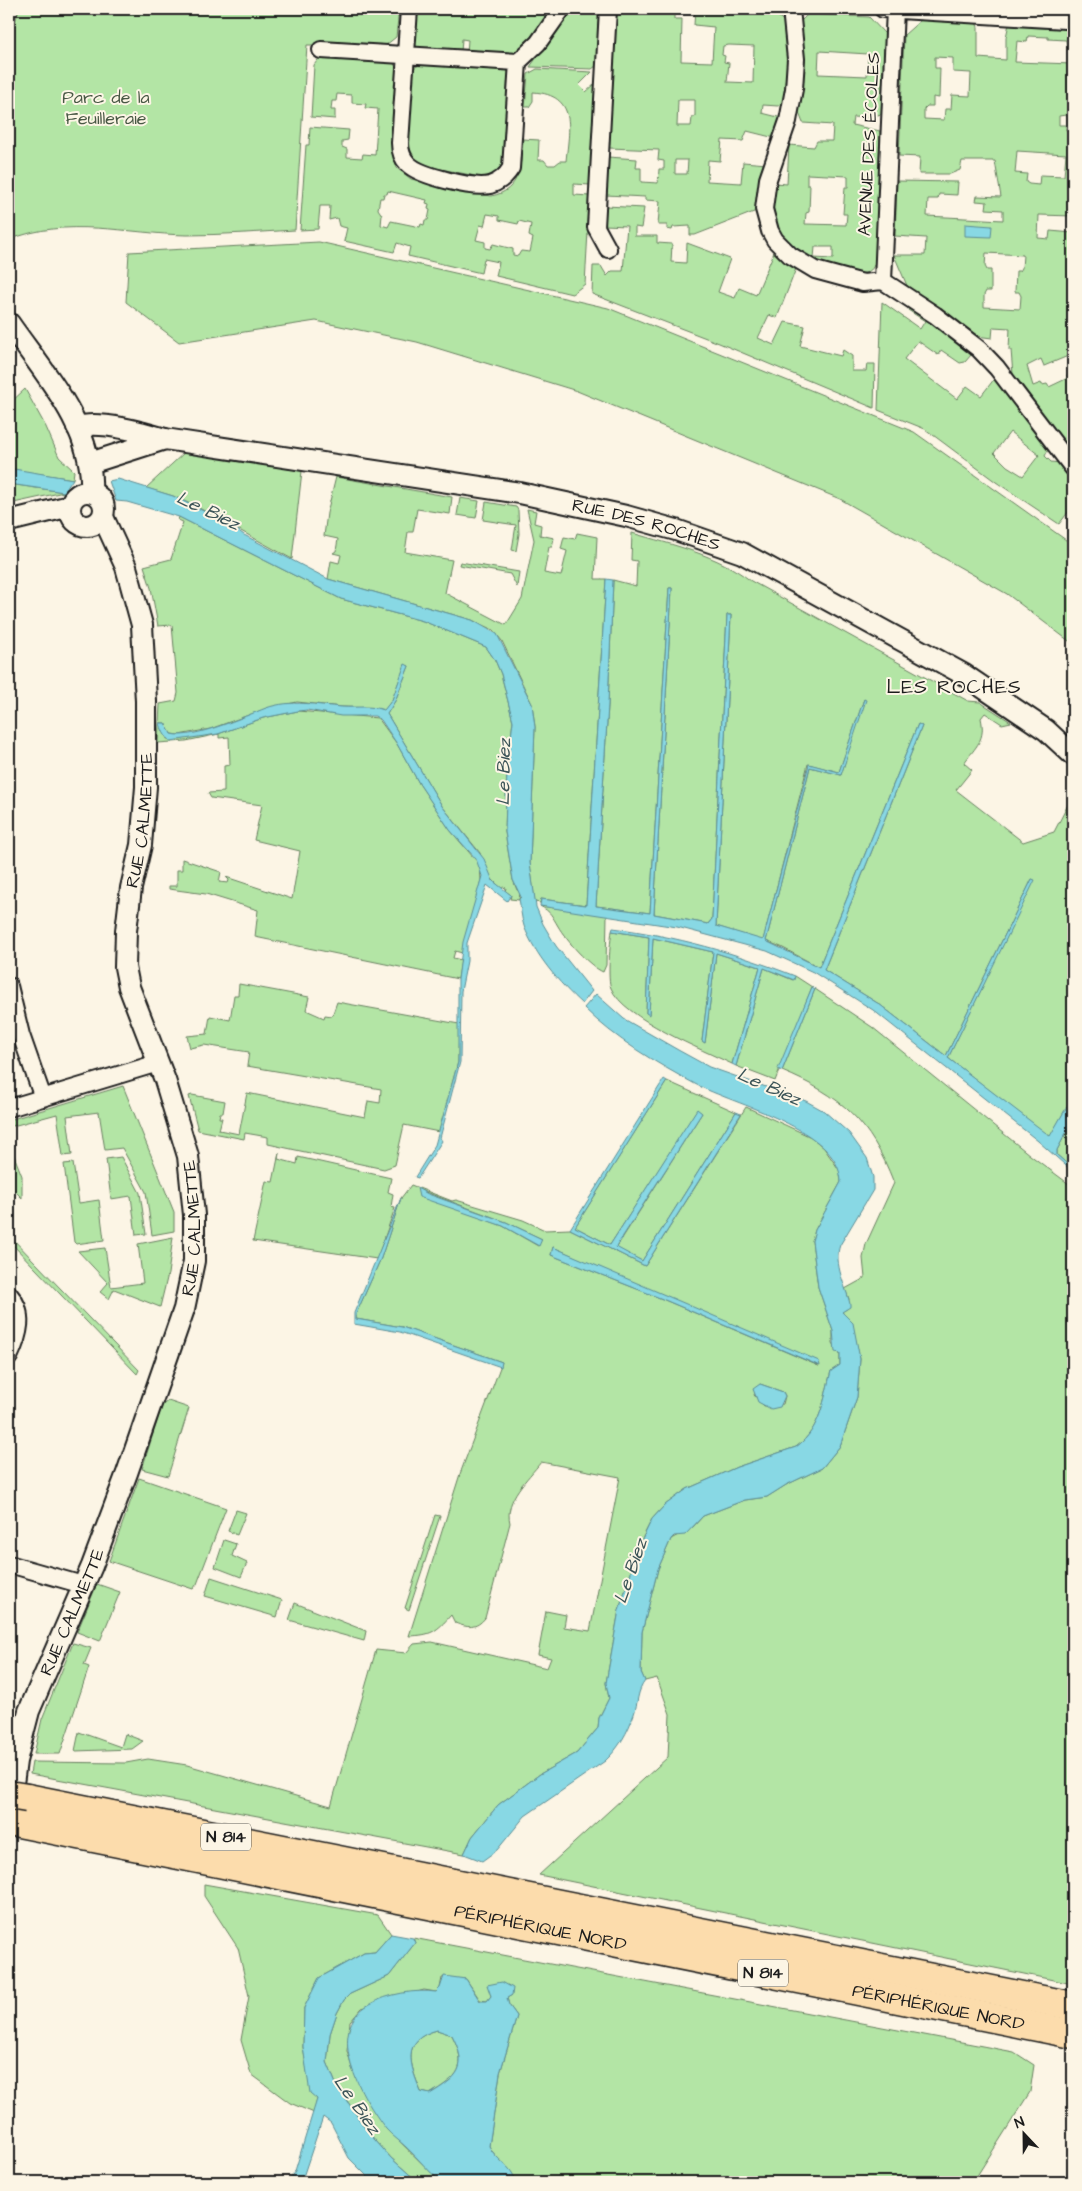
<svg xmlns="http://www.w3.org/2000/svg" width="1082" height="2191" viewBox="0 0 1082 2191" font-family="'Architects Daughter',sans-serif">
	<rect width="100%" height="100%" fill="#fcf5e5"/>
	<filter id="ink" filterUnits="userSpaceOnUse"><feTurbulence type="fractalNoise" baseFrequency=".02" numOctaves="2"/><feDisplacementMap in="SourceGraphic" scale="10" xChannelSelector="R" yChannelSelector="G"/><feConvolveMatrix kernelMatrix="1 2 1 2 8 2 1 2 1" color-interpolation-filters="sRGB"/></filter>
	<g filter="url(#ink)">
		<path fill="#b3e5a5" stroke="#688060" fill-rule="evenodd" d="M19 9H399L396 37 386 45H307L295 230C259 232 223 235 187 235 128 234 66 216 9 240V40Z
			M416 9H555L532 41 516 55 467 53 468 40 462 39 461 52 419 50 414 44Z
			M570 9H599L596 66 592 69 530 67Z
			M616 9H674V19H682L681 61 712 62 714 27 694 25 695 9 773 12 787 24 789 67 786 104 778 106 763 105 762 113 782 118 775 138 747 131 743 141 722 140 720 161 708 160 707 181 741 183 743 162 767 164 759 210 695 235H690V226L673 227 672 230 667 229V225H658L660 201 645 200V197L606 195 608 157 637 159 636 168H641V182L658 183 659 169H664V161L658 160 659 150 609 148ZM729 45 754 46 753 83 727 82 729 63 724 62 725 56 722 55 723 46ZM678 100H695V117L692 118 691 126H677ZM675 160H688L687 174H675Z
			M808 14 869 17 885 34 881 114 867 118 853 117 852 125 880 131 875 261C874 269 869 273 860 274 831 267 787 258 774 226 769 213 773 197 775 183L787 184 789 145 814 147 817 141H832L833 125 803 123 797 108 802 72 801 21ZM819 51 868 54 867 76 818 74ZM807 174 848 176V187H845L843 214H847L846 225 805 224 806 213 809 212 810 185H807ZM815 247H833V259L814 258Z
			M922 19 976 22 978 27V58L1006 60V37L1009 24 1073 28V46H1067L1066 40 1048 39V37L1028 36 1027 42 1017 41 1015 62 1073 64V114L1059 116V125H1066V130H1073V216L1039 215 1038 238 1049 239 1050 231 1073 233V354L1044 366 1041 359 1027 366 1033 386 1041 383 1042 385 1047 384 1049 387 1068 378 1067 375 1073 369V459L1013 375 1011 350H1009L1010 328 993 327 992 338 976 336 908 288 894 255H925L926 238 895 236 897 181 958 182 957 195 939 194 938 199H928L927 216 1003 220V210L986 209 987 202 976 201 977 196 1001 197 995 161H962L960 170 950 174H919L920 157 899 156 904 35ZM935 57 953 58V72L971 73 970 96 952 95 951 109H945L944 120 924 119V109L927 106H933V97L939 98 940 68H935ZM1017 151 1066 154 1064 176 1040 175 1039 185 1029 184 1026 182 1027 174 1015 173ZM986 253 1023 255 1022 268 1020 271H1016L1015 292H1019L1021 296 1020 309 984 307V295L986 291H991V270H987L985 266Z
			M320 57 393 62 398 71 393 153 397 168 411 179 491 196C521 191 521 164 523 139L539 140 538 160H544L548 165H555L560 161H566C569 129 578 95 533 92V101L529 107H525L528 74 537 69 592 72 579 85 586 92 595 84 590 185 574 184V195L590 196 585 284 572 294 496 276 499 262 484 259 481 273 408 256 410 247 397 243 394 252 344 241 347 228 339 226 337 218 329 220 330 206H320L318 229 300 230 306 145H309L310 127 349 130 348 140 342 141V147L347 149V157L362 158 363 154 375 155 378 109 365 108 366 104 352 103V95L337 94 336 101H332L331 110H335V119L311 117 314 65ZM388 191 427 200 426 203 429 204 428 209 430 210 428 220H425L424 225 421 224 420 227 391 221 388 227 381 225 382 215 378 209 380 198H383L384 194H387ZM487 214 499 216V220L518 224 519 221 531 224 529 236 533 238 530 252 521 251 518 256 513 255V249L493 244 490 249 485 248V242L476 240 480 225 484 226Z
			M422 64 507 69 510 72 506 157 498 171 485 178 422 165 415 160 408 144 413 70 415 67Z
			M606 206 644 208 641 228 635 227V236H657V243L672 244 671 262 686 263 687 243 730 259 718 292 735 298 739 288 756 295 775 250 797 266 777 318 769 315 758 338 774 345 785 322 805 326 800 346 841 356 843 350 852 356V371H866L867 364H875L874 408 719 343 592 294 593 266H601L607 276 612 271H623L627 226 605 225Z
			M319 242 608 308 914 432 1073 545V644L1007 594 840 499 577 391 417 342 316 321 179 342 126 302 129 252Z
			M882 302 920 329 925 321 908 310 911 305 968 347 971 355 965 362 960 363 941 350 938 355 918 341 904 359 957 399 967 386 981 396 995 378 1049 448 1045 456 1051 462 1060 463 1073 482V506L1059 524 996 482 925 429 878 410ZM1010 432 1039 455 1023 476 1007 466 994 453Z
			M25 389 46 427 59 457 74 471 73 479 9 469V404Z
			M185 452 302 471 292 559 199 508 173 496 146 488Z
			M336 477 452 497 450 514 417 509 413 532H408L405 552 452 560 445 593 506 625 522 599 534 540 527 509 536 511 534 523 541 525 540 535 554 538 552 547H549L544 573 561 576 567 551 561 549 564 537 575 539 577 533 597 537 595 579H606L586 905 541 899 540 903 535 902 530 863 535 727 532 704 502 641 493 630 472 620 328 579 331 561 339 563 341 555 333 553 336 551 338 539 324 536 327 513Z
			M9 484 64 492 9 504Z
			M460 498 479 501 476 518 457 515Z
			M486 502 516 507 518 510 519 534 516 551 512 550 516 525 483 520Z
			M179 517 341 599 423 621 486 647 495 660 501 674 513 721 507 769 505 832 513 880 517 890 520 892 519 900 510 899 511 895 505 891 506 888 503 887 502 889 488 875 480 853 442 806 387 714 395 701 409 666 405 665 392 700 384 711 375 708 342 707 297 702 268 708 210 729 179 735 171 734 165 723H160L167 739 218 734 263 718 298 711 378 718 397 744 420 785 450 830 480 865 481 880 462 953 455 951 453 958 461 960 458 979 255 937 258 910 206 894 169 889V886H177V870H182V859L221 872 219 882 228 883 229 880 226 877 292 899 300 851 254 840 262 805 211 798 208 793 224 792V766L230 765 229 737 219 738V734L186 741 158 743 160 704 176 701 178 693 172 625 158 626 151 588 144 566 171 559 183 522 178 520Z
			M632 533C673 545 718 555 751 581L968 701 980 702 1011 722 1002 724 985 713 981 718C986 740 976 746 964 763L972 770 956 790 1023 842 1054 832 1073 795V1096L1050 1137 948 1058 1034 880 1032 879 946 1056 879 1004 824 970 922 726 918 724 819 967 781 947 766 941 810 767 841 775 864 699 839 772 808 764 763 941 716 926 731 615H727L712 919 708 924 654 914 672 588H669L650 913 596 906 608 705 613 580 636 586 637 561 631 560Z
			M460 562 519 572 517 587 510 574 459 565Z
			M540 906 607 915 606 965 603 972C589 966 566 940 558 926 552 916 551 912 540 906Z
			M612 931 649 937 646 1013 649 1014 653 938 713 952 702 1041 705 1043 716 953 760 967 732 1064C703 1050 623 1018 611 988 607 979 610 942 612 931Z
			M764 968 793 980 795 976 812 987 775 1081 736 1066Z
			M239 984 309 997 306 1010 324 1018 325 1015 332 1016 337 1002 459 1024 458 1062 439 1132 404 1125 395 1165 384 1169 268 1144V1137L245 1133 244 1139 198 1130 189 1096 192 1095 225 1101 223 1113H220L219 1118H222L219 1130 239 1134 247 1093 365 1117 368 1101 380 1103 381 1089 247 1066 249 1052 204 1045 190 1048 187 1036 207 1034 210 1016 230 1020 234 995H238Z
			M815 989 872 1027 1030 1155 1073 1187V1984L539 1875 668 1757 670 1714 657 1678 645 1681 641 1672 642 1632 658 1569 671 1539 693 1527 703 1516 745 1500 767 1497 786 1485 822 1468 840 1446 857 1397 860 1359 855 1338 842 1311 847 1309 849 1299 845 1289 865 1278 863 1258 866 1244 894 1183C870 1121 842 1096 782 1071Z
			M667 1081 736 1112 642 1261 616 1248 702 1113 697 1110 610 1245 575 1227Z
			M123 1086 174 1212V1231L152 1235 146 1192 122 1148 105 1150 99 1112 67 1116 72 1155 63 1156 57 1114 9 1127V1120Z
			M746 1107 811 1137 824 1148 840 1171 841 1182 815 1230 812 1241 818 1287 833 1331V1343L840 1353V1365L831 1371C824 1399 821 1429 796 1447L737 1467 687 1489 665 1505 652 1519 643 1537 619 1610 606 1683 609 1698 599 1718 598 1728 577 1753 540 1774 498 1805 472 1837 464 1854 30 1774 32 1762 126 1763 148 1759 187 1765 331 1806 376 1650 406 1653 414 1644 432 1642 547 1668 551 1658 538 1655 546 1611 566 1615 564 1627 590 1631 620 1477 541 1462C528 1479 504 1499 510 1523L485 1618C476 1629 468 1628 455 1623L451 1615C436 1632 432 1635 409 1636L460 1474 502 1362 402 1327 356 1319V1314L381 1258 401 1198 411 1185 452 1201 456 1200 523 1220 545 1230 570 1229 645 1266ZM417 1189 506 1222 542 1239 538 1246 503 1226 451 1207ZM553 1247 819 1366 660 1298 551 1255ZM760 1384 783 1392 785 1396 783 1404 764 1406 754 1395Z
			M1073 1120V1169L1057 1155V1150Z
			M9 1143 22 1176V1198L11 1187 9 1190Z
			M279 1153 278 1159 297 1164 298 1157 391 1178 388 1192 393 1194 391 1207 395 1208 377 1259 253 1241 266 1181 273 1182Z
			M121 1157 140 1193 146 1234 136 1235 131 1196 111 1199 106 1159Z
			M73 1163 79 1203 99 1200 104 1240 76 1244 74 1242 64 1164Z
			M9 1235 139 1370 137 1374 11 1243 9 1245Z
			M173 1237 168 1274 160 1307 114 1289 109 1299 100 1292 108 1283 78 1251 105 1248 111 1287 143 1283 138 1244Z
			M168 1401 189 1408 168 1476 142 1469 162 1405Z
			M139 1478 226 1508 197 1584 193 1589 109 1561Z
			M236 1510 246 1513 237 1535 228 1531Z
			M435 1515 440 1516 409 1610 405 1608Z
			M224 1540 236 1544 232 1556 247 1563 241 1577 215 1567Z
			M211 1577 282 1600 277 1617 205 1596Z
			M97 1584 120 1592 100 1641 77 1632Z
			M295 1603 366 1631 364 1641 289 1620Z
			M73 1643 91 1648 84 1665 89 1667 60 1754H34L42 1719Z
			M79 1732 121 1747 125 1734 143 1741 132 1749 75 1751Z
			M204 1884 378 1915 391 1934 375 1952 364 1953 319 1978 304 2008 303 2047 311 2093 317 2099 314 2113 290 2103 251 2074 241 2040 249 1996 238 1948 204 1896Z
			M413 1938 1014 2052 1034 2065 1030 2092 973 2182H516C511 2167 496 2160 489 2146L500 2073 517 2016 509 2005 507 1998 512 1995 488 1985 491 1996 487 2001 480 2000 466 1979 442 1978 440 1988 436 1992 424 1990 362 2008 350 2022 347 2051 352 2068 368 2101 387 2129 441 2182H418L391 2158 367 2131 336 2084 327 2062 330 2034 337 2013 344 2000 350 1994 389 1976 415 1943Z
			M437 2030 452 2035C469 2069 458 2076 430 2094L421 2092C410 2064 400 2040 437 2030Z"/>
		<path fill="#88d8e4" stroke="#5d8d94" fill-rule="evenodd" d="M965 224 992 226 991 237 965 236Z
			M9 469H14L73 479 64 492 9 484Z
			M118 479 173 496 228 523 244 535 328 579 472 620 497 634 532 704 535 727 530 863 536 907 543 924 556 946 592 991 582 1004C559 983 535 955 524 926 521 917 521 908 519 899L521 897 513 880 505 832 507 769 513 721 501 674 495 660 486 647 423 621 341 599 179 517 127 502 116 501 109 481Z
			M606 579 613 580 608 705 596 906 650 913 669 588H672L654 914 708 924 712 919 727 615H731L716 926 763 940 809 764 839 772 864 699 866 700 841 775 810 767 766 941 819 967 918 724 922 726 824 970 879 1004 946 1056 1032 879 1035 880 948 1058 1050 1136 1073 1096V1120L1057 1150V1155L1073 1169V1172L1038 1141 873 1010 813 972 767 951 677 927 540 906 541 899 586 905Z
			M405 664 409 666 395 701 387 714 442 806 484 859 493 881 511 895 507 901 487 885 467 943V961L461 991 460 1062 440 1138 442 1141 418 1178 415 1177 435 1145 458 1062V979L463 942 482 876 476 859 450 830 420 785 397 744 381 720 375 716H341L307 710 298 711 263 718 218 734 171 741C165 738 161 728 160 723H165L171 734C193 740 245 716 266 708 292 699 316 705 342 707 356 708 371 705 384 710L392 700Z
			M613 928C676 936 736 953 795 976L794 980 764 968 736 1066 732 1064 760 967 716 953 705 1043 702 1041 713 952 653 938 649 1015 646 1013 649 937 612 931Z
			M812 987 815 989 782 1071 778 1069Z
			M596 994 624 1019 678 1050 709 1067 806 1101 824 1111 849 1133 867 1158 873 1177V1190L840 1245C833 1264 846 1286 850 1304V1307L842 1312 853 1323 860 1359 857 1397 840 1446 822 1468 786 1485 767 1497 745 1500 703 1516 685 1535 674 1536 671 1539 658 1569 642 1632 641 1672 645 1681C637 1691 638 1703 634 1714 628 1732 619 1748 605 1761L525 1816 497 1850 482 1861 464 1854 472 1837 498 1805 540 1774 577 1753 598 1728 599 1718 609 1698 606 1683 619 1610 640 1544 652 1519 665 1505 687 1489 737 1467 796 1447C821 1429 824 1399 831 1371L840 1365V1353L835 1352 833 1331 818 1287 812 1241 815 1230 841 1182C839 1128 734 1105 695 1084 656 1063 615 1039 584 1008Z
			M664 1079 667 1081 575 1227 610 1245 697 1109 702 1113 616 1247 642 1261 736 1112 741 1114 645 1266 570 1229Z
			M417 1188 428 1194 506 1222 542 1239 539 1246 503 1226 419 1197Z
			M401 1198 381 1258 356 1314V1319L402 1327 502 1362 501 1367 400 1332 354 1324V1313Z
			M553 1247 819 1361 820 1366 660 1298 551 1255Z
			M760 1384 783 1392 785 1396 780 1407 771 1409 758 1402 753 1389Z
			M391 1934 413 1938 415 1943 389 1976 350 1994 344 2000 337 2013 330 2034 327 2062 336 2084 367 2131 391 2158 418 2182H373L349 2158 331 2123 323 2117 302 2180 287 2182 295 2171 317 2099 310 2093 303 2047 304 2008 319 1978 364 1953 375 1952Z
			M444 1976 466 1979 480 2001H487L491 1996 487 1985 502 1982 513 1988 512 1995 507 1998 509 2005 517 2016 500 2073 489 2146C496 2161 512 2165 516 2182H441C428 2171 418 2158 406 2147 400 2141 392 2136 386 2129 362 2098 322 2030 370 2004 387 1994 416 1989 436 1992L440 1988ZM437 2030 452 2035C469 2068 458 2077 430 2094L421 2092C410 2065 400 2040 437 2030Z"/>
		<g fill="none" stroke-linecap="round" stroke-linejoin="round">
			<g stroke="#1c1c1c" stroke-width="20">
				<path id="minor" d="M409 9 400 143C400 151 402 158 408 164 420 176 474 189 490 185 500 182 506 176 511 168L518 62 538 43 562 9
					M608 9 596 227 608 249
					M791 9 796 59 794 89 788 121 768 179 764 209 770 231 775 240 790 255 815 270 863 283 883 281 935 315 979 349 997 368 1073 468
					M883 9 1066 20 1073 19
					M321 50 518 62
					M883 281 895 9
					M9 986 21 1035 43 1098
					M9 1108 158 1063
					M9 1294C26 1313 19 1336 9 1357
					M9 1564 83 1585"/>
			</g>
			<g stroke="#1c1c1c" stroke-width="24">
				<g id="tertiary">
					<path d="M9 323C43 372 95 428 91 492"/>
					<path id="s1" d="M77 427C100 420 142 432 165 439L520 493 626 516 676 530 742 553 963 674 1046 730 1073 755"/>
					<path d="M90 463 165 439"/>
					<circle cx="87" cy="509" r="17"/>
					<path d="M9 521 70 506"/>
					<path id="s2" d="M10 1807 16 1761 29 1711 92 1566 127 1473 184 1309 194 1261V1215L188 1156 165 1080 129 987 125 967 126 931 131 888 141 845 146 787V701L142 625 126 567 103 517"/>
				</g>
			</g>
			<g stroke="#1c1c1c" stroke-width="31">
				<g id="trunk">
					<path d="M27 1798 1073 2006"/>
					<path id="s3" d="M9 1821 1073 2034"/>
				</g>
			</g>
			<use href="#minor" stroke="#fcf5e5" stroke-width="16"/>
			<use href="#tertiary" stroke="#fcf5e5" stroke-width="20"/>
			<use href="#trunk" stroke="#fcdcac" stroke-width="28"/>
			<g stroke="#1c1c1c" stroke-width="31" stroke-linecap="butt">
				<path id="trunk-bridge" d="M9 1795 27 1798"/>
			</g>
			<use href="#trunk-bridge" stroke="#fcdcac" stroke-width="28"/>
		</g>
	</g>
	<g text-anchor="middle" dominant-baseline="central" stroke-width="4" stroke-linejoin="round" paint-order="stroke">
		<g fill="#fcf5e5" stroke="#5f5d58" stroke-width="1">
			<rect x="201" y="1823.5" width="50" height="27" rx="4"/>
			<rect x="738" y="1959.5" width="50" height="27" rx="4"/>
		</g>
		<g font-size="16" font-weight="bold" fill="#1c1c1c">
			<text x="226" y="1837">N 814</text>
			<text x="763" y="1973">N 814</text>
		</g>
		<g font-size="18" fill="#495845" stroke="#fcf5e5">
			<text x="106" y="97">Parc de la<tspan x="106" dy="21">Feuilleraie</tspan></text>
		</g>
		<g font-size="18" fill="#1c1c1c" stroke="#fcf5e5">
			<text transform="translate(869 144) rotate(-87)">AVENUE DES ÉCOLES</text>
			<text stroke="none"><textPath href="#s1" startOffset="579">RUE DES ROCHES</textPath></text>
			<text stroke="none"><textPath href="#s2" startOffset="1031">RUE CALMETTE</textPath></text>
			<text stroke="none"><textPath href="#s2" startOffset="611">RUE CALMETTE</textPath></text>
			<text stroke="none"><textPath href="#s2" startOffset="206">RUE CALMETTE</textPath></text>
			<text stroke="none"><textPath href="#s3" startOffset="542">PÉRIPHÉRIQUE NORD</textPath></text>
			<text stroke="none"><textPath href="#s3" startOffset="948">PÉRIPHÉRIQUE NORD</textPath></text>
		</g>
		<g font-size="19" font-style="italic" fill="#3c5458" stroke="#fcf5e5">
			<text transform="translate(208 511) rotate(25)">Le Biez</text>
			<text transform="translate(504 772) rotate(-89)">Le Biez</text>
			<text transform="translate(769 1087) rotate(24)">Le Biez</text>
			<text transform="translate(631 1571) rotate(-71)">Le Biez</text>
			<text transform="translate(357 2105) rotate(55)">Le Biez</text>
		</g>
		<g font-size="20" letter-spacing="1" fill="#1c1c1c" stroke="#fcf5e5">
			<text x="954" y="687">LES ROCHES</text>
		</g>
	</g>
	<rect width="1082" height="2191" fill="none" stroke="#fcf5e5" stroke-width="30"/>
	<rect x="15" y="15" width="1052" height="2161" fill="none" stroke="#1c1c1c" stroke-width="2" filter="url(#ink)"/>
	<g transform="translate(1024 2134) rotate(338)" stroke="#fcf5e5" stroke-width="4" paint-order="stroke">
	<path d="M0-4L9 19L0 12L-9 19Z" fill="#1c1c1c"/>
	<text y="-8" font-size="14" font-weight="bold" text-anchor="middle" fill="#1c1c1c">N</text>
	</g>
</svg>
